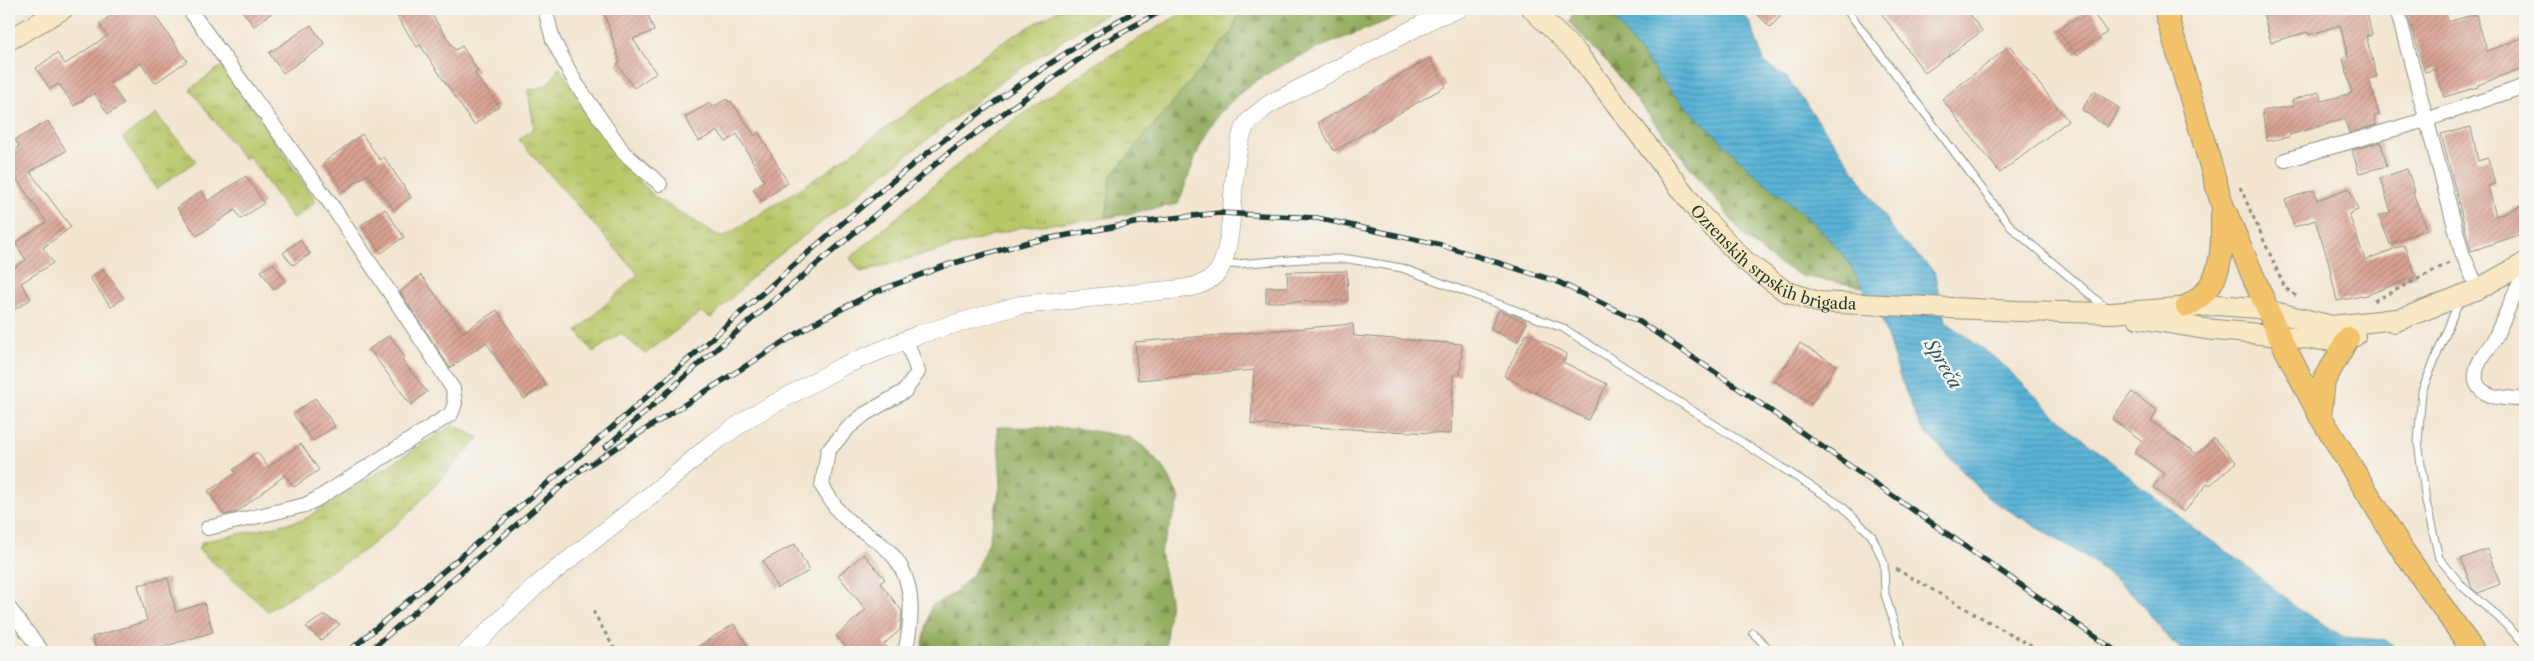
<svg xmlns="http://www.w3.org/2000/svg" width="2534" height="661" viewBox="0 0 2534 661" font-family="'Libre Caslon Text',serif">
	<defs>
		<pattern id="grass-tufts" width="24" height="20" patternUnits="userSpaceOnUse" patternTransform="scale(1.25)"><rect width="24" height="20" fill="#bac769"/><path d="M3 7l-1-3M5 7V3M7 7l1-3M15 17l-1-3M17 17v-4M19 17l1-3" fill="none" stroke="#97a357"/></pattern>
		<pattern id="forest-firs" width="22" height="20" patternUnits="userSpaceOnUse" patternTransform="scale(1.25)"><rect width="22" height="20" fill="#93ac5d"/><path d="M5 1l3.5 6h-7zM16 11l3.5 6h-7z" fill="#778d4e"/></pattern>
		<pattern id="water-rules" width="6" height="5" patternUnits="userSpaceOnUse" patternTransform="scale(1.25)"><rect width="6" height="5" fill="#5ab3d7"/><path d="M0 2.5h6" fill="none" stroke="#4a93af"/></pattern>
		<pattern id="building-hatch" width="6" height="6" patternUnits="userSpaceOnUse" patternTransform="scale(1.25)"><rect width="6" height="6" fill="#d9a091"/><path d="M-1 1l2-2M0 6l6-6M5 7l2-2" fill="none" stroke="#af8477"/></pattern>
	</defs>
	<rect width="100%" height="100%" fill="#f6f6f2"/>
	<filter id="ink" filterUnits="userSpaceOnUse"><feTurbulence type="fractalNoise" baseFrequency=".02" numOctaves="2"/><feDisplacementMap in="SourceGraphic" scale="10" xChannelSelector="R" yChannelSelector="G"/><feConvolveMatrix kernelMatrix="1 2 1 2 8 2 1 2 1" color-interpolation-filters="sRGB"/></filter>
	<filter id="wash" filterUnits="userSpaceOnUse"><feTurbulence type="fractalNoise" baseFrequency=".0096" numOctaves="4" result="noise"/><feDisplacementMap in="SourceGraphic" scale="20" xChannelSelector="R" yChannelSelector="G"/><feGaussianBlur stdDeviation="1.12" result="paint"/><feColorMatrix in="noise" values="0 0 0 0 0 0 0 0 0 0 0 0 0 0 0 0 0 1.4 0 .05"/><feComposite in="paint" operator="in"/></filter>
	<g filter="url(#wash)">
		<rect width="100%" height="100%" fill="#f3e5d0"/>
		<path fill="url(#grass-tufts)" stroke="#6c824e" d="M1060 9H1116L1078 30 1002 81 759 271 711 318 701 312 645 354 621 333 593 352 577 331 638 274 519 140 534 128 528 90C544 89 553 82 559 67L621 161 656 198 722 238 829 170 1003 42Z
			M1189 9H1240L1232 32 1111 176 1106 218 1022 227 861 272 850 258 986 140 1097 63Z
			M223 65 316 201 293 219 249 156 244 159 190 89Z
			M156 114 196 161 156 189 123 138Z
			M453 425 479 438 407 515 366 549 268 611 198 549 202 542 303 520Z"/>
		<path fill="url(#forest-firs)" stroke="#597448" d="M1240 9H1406L1402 15C1337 42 1251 65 1210 126 1198 144 1187 183 1178 204L1106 218 1111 176 1232 32Z
			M1575 9H1607L1666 86 1748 168 1817 226 1845 257 1863 287 1802 276 1774 261 1747 239 1606 61 1569 22Z
			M997 427 1075 428 1129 437 1143 446 1166 471 1180 499 1160 552 1170 599 1165 652H921L931 606 953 594 973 574 988 545 1001 483Z"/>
		<path fill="url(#water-rules)" stroke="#3c7886" d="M1607 9H1738L1750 22 1764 62 1787 78 1849 163 1897 236 1934 271 1945 321 1999 361 2055 415 2132 479 2195 529 2244 564 2297 608 2344 637 2384 640 2406 652H2185L2173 643 2132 593 2091 560 1988 498 1920 426 1900 377 1881 317 1845 257 1817 226 1748 168 1666 86Z"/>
		<g id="blocks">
			<path fill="url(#building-hatch)" d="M120 9H150L187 61 155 83 141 63 110 83 124 104 108 114 94 93 74 106 59 84 50 89 36 68 57 53 65 64 107 36 99 24Z
				M241 9H277L254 26Z
				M410 9H428L455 50 462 46 478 71 474 73 499 106 474 125 420 45 417 47 397 17Z
				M603 9H646L654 31 633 39 656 73 634 88 617 64 620 62Z
				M1752 9H1788L1770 27Z
				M1878 9H1966L1982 31 1925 73Z
				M2087 9H2090L2107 32 2077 55 2058 31Z
				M2279 9H2366L2372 35 2366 36 2377 77 2369 79 2379 115 2374 116 2376 125 2349 133 2345 119 2289 135V137L2267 141 2262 111 2293 106 2292 100 2319 92 2322 101 2352 93 2343 58 2348 57 2340 25 2309 35 2308 32 2271 42 2263 13Z
				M2406 9H2445L2448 22 2476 14 2487 51 2525 37V67L2478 85V87L2444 97 2436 69 2425 72Z
				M311 25 325 45 283 73 269 53Z
				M2010 46 2068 121 2000 173 1942 99Z
				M1430 58 1446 86 1334 151 1318 123Z
				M2094 91 2119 108 2107 127 2082 110Z
				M727 99 728 102 731 101 755 136 759 133 788 183 762 201 753 189 764 181 737 134 726 142 718 131 699 141 685 117 710 103 712 107Z
				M48 121 66 151 30 172 71 227 43 248 53 263 21 283 31 299 9 313V264L12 269 26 260 15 243 46 222 9 168V154L19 146 15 140Z
				M2471 127 2478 161 2488 158 2495 184 2488 186 2496 216 2525 204V233L2471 251 2441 134Z
				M362 134 380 160 384 157 411 197 394 210 367 174 344 191 323 163Z
				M2381 142 2387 166 2359 173 2352 150Z
				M2407 169 2415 192 2413 193 2427 229 2390 244 2379 216 2391 212 2380 178Z
				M246 176 264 203 241 219 235 210 197 236 177 208 201 191 208 201Z
				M2349 188 2358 210 2349 214 2365 260 2404 245 2416 276 2367 295 2337 301 2328 260 2315 220 2294 227 2285 200 2314 190 2317 200Z
				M385 209 404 237 381 253 361 225Z
				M300 240 310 254 293 265 283 253Z
				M273 263 286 281 274 290 261 271Z
				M103 269 124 298 111 307 90 278Z
				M1347 271 1348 301 1266 302V287H1288L1287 272Z
				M421 275 463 332 497 310 546 385 524 399 486 342 450 368 400 292Z
				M1499 310 1527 323 1517 342 1490 329Z
				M1353 324 1354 336 1462 344 1460 375H1453L1451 434 1251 424 1254 370 1138 380 1135 342Z
				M1527 333 1567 354 1563 362 1607 384 1588 420 1504 376Z
				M390 335 405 358 402 360 427 392 411 405 369 349Z
				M1800 343 1836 365 1811 404 1775 381Z
				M2132 392 2157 411 2151 421 2197 454 2214 438 2236 462 2210 485 2208 483 2184 512 2153 487 2164 474 2134 452 2142 441 2112 419Z
				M315 398 335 426 313 441 293 414Z
				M301 444 319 470 294 487 285 475 237 512 224 515 208 491 236 473 233 470 257 452 268 467Z
				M795 544 809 571 777 588 763 561Z
				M2487 549 2500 584 2478 593 2472 588 2461 559Z
				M864 554 885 579 880 583 902 611 900 630 884 644 891 652H850L836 636 866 610 838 575Z
				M168 578 176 612 204 603 213 632 146 652H97L92 637 147 621 138 585Z
				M324 615 340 624 321 640 306 627Z
				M734 624 751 652H689Z"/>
		</g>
	</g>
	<g filter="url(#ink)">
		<use href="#blocks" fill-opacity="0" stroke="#899182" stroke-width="1"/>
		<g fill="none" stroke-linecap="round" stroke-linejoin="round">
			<g stroke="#899182" stroke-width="9">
				<path id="service" d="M1846 9 2011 227 2106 308
					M1222 265 1303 259H1349L1402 268 1563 328 1842 506 1872 536 1884 563 1885 594 1900 643 1899 652
					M2459 301 2422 391 2418 442 2426 502 2439 558 2463 587 2498 617 2525 644
					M1753 633 1772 652"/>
			</g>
			<g stroke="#899182" stroke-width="16">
				<path id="minor" d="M189 9 332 206 427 348 453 389 455 403 451 414 317 499 305 505 208 528
					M545 9 553 40 575 82 624 153 660 184
					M2397 9 2462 253 2478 289
					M2285 160 2426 120 2525 86
					M2525 271C2515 293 2505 316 2495 338 2490 348 2480 357 2477 368 2468 399 2506 399 2525 399
					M9 608 40 649
					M905 652C914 614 916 572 882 545 870 535 854 527 842 515 834 507 828 495 822 486L828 451 849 427 865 414 905 391 918 372 906 340"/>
			</g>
			<g stroke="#899182" stroke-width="19">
				<path id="tertiary" d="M467 652 537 585 666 483 710 445 752 416 843 366 920 334 1020 305 1180 289C1193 287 1205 285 1215 275 1238 252 1228 165 1244 129 1248 119 1260 112 1268 105L1438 16 1458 9"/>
			</g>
			<g stroke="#899182" stroke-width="22">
				<g id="secondary">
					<path id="s1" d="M1532 9 1577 53 1700 214 1744 260 1785 291 1818 302 2018 311 2112 313 2217 305 2257 308 2332 326 2405 318"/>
					<path d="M9 40 63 9"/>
					<path d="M2138 318 2205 329 2324 340 2355 336"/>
					<path d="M2394 322 2478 289 2525 263"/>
				</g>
			</g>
			<g stroke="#899182" stroke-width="24">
				<path id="primary" d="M2165 9 2222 204 2279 336 2320 416 2403 551 2474 652
					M2187 306C2224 285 2222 253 2222 215
					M2320 416 2324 381 2348 338"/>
			</g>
			<path stroke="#899182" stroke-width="3" stroke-dasharray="4 4" stroke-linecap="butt" d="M2240 187 2285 288 2298 297
				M2374 301 2449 263
				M1896 569 2042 652
				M593 611 616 652"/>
			<use href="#service" stroke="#fff" stroke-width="7"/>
			<use href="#minor" stroke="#fff" stroke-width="14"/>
			<use href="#tertiary" stroke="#fff" stroke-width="18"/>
			<use href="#secondary" stroke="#fae7c3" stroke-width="20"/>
			<use href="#primary" stroke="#f2c36a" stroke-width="22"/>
			<g stroke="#1f3d34" stroke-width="5.5">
				<path id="rail" d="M606 447 707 357 951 151 1099 45 1165 9
					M581 470 814 323 875 292 947 265 1029 242 1146 221 1220 213 1317 218 1441 245 1556 281 1640 322 1725 379 2117 652
					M348 652C443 571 539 492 633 409 793 267 951 114 1139 9
					M368 652 586 465"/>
			</g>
			<use href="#rail" stroke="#f6f6f2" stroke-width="4" stroke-dasharray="11" stroke-linecap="butt"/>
		</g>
	</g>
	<g text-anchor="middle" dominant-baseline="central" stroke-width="5" stroke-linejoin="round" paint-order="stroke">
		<g font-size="16" fill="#1f3d34" stroke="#f6f6f2">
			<text stroke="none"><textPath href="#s1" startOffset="355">Ozrenskih srpskih brigada</textPath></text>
		</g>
		<g font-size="18" font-style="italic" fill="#2e5a5d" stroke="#f6f6f2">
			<text transform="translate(1943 364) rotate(59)">Spreča</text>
		</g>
	</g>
	<rect width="2534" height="661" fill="none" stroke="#f6f6f2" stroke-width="30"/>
</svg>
